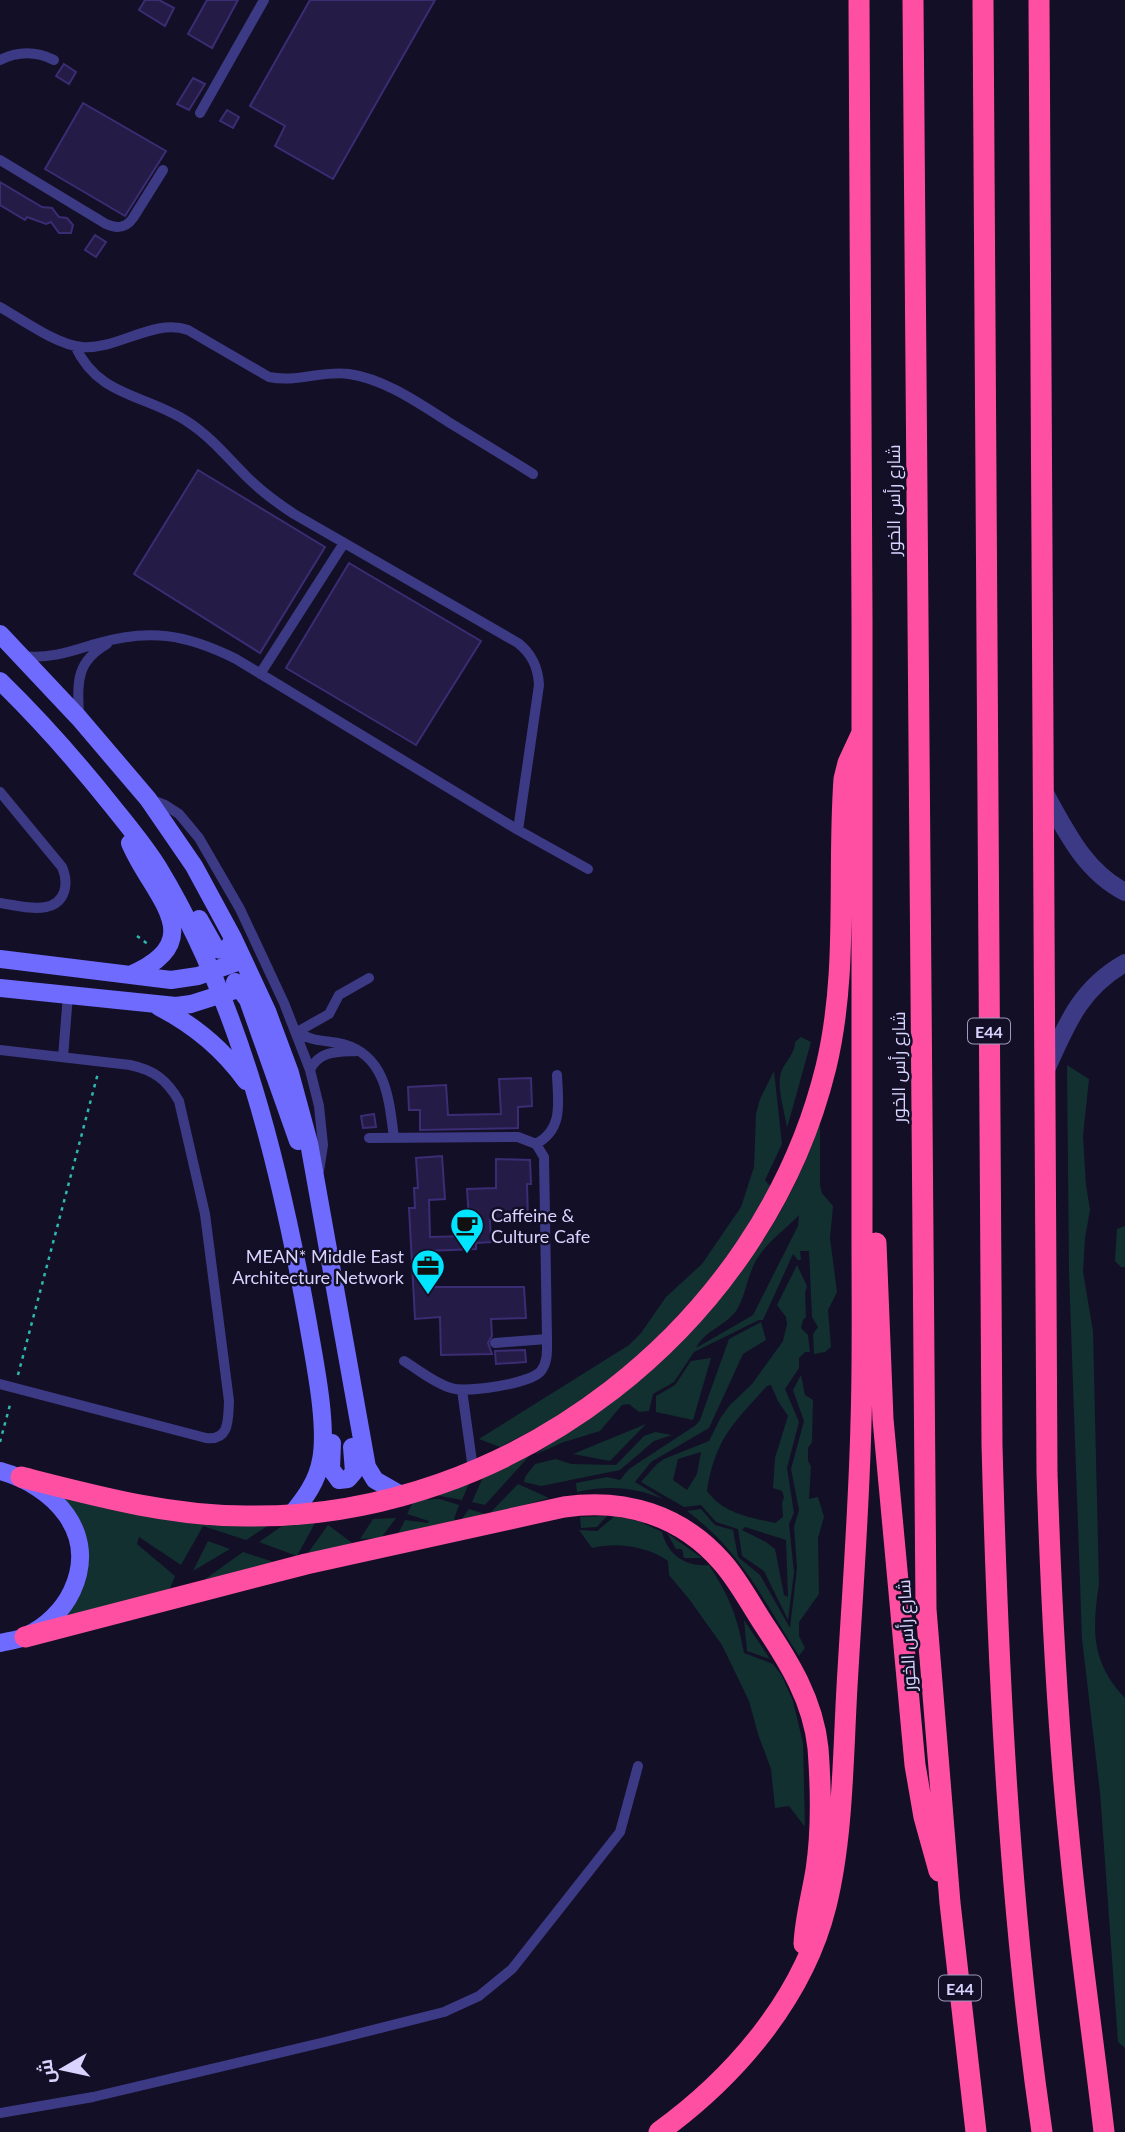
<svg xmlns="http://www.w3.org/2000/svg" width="1125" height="2132" viewBox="0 0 1125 2132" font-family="Lato,Cairo,sans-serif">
	<rect width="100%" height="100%" fill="#130f26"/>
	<path fill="#12302f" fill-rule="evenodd" d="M801 1037 811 1042 787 1128C785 1113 778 1093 780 1077 782 1063 795 1056 795 1042Z
		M1067 1065 1089 1079 1083 1136 1086 1185 1090 1210 1085 1238 1083 1272 1093 1331 1099 1584C1092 1630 1091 1662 1125 1698V2048L1118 2042 1100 1792 1082 1639 1069 1272Z
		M774 1071 782 1144 765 1180 771 1187 751 1223 699 1294 635 1360 558 1417 500 1447 479 1439 629 1345 641 1333 666 1297 702 1264 741 1207 754 1167 756 1114 760 1099Z
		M820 1122V1185L822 1193 833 1206 830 1238 837 1292 828 1310 831 1347 825 1352 814 1354 813 1334 818 1327 812 1317 809 1251H800L801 1260H798L793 1254 763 1320H759L694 1352 674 1382 653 1394 649 1411 639 1412 629 1404 622 1405 600 1431 561 1443 535 1455C570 1428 609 1406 643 1377 722 1309 787 1222 820 1122ZM799 1215 798 1226 753 1315 696 1348C705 1330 724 1327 736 1311 746 1296 747 1275 757 1259 767 1242 785 1230 799 1215Z
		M1125 1226V1267H1121L1115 1261 1117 1229Z
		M797 1265 807 1286 805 1293 806 1317 803 1320 801 1328 808 1335 810 1352H805L799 1358V1368L785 1389 799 1422 787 1468 794 1513 789 1524 794 1572 788 1620 764 1571 742 1556 738 1529 716 1522 701 1505 684 1507 641 1482 657 1464 664 1459 709 1441 721 1417 730 1405 752 1384 783 1341 787 1324 786 1317 777 1305ZM771 1385 778 1401 788 1416 775 1458 773 1488 782 1491 784 1497 782 1503 783 1517 775 1523C749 1517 724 1514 707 1491 715 1439 733 1424 767 1386ZM701 1452 697 1474 687 1490 673 1480 678 1459ZM745 1527 786 1540 788 1597 784 1595 775 1549 766 1542 742 1530Z
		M761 1322 766 1340 743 1354 709 1428 651 1462 635 1482 665 1500C636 1487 609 1485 577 1492L576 1483 607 1477 620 1480 629 1469 696 1425 700 1420 729 1339Z
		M711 1358 693 1420 656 1412V1396L675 1385 691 1361Z
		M801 1375 805 1395 813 1400 812 1442 808 1448V1461L811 1466 809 1499 818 1497 824 1517 818 1538 819 1594 799 1622V1636L805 1648 799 1656C763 1600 742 1552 687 1511L701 1509 715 1525 733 1530 738 1557 760 1575 790 1628 797 1568 794 1527 799 1510 791 1469 804 1421 793 1390Z
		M646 1424 610 1461 573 1454Z
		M655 1432 672 1435 654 1441 620 1470 541 1486 524 1482 525 1477 535 1464 556 1459 571 1464 616 1465 644 1436Z
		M531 1454 485 1505 472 1502 484 1475Z
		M470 1481 462 1500 435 1495Z
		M518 1484 549 1498 459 1523 398 1534 405 1520 428 1523 429 1521 407 1514 414 1500 440 1499 459 1505 454 1519 459 1523 469 1509 488 1515Z
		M57 1494 274 1522 246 1540 203 1526 181 1565 139 1537 137 1544 175 1576 169 1591 60 1620 82 1579Z
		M607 1516 597 1527 581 1528 580 1517Z
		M615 1516 638 1521 662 1532C668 1555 685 1567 709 1565 730 1598 737 1615 744 1653L773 1664 782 1676 793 1701 803 1743 805 1827 789 1806 775 1808 771 1769 758 1734 749 1701 722 1645 689 1599 669 1575 668 1561C647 1546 616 1542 592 1548L579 1530 597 1531Z
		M396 1518 381 1538 360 1539 373 1519Z
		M316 1521 297 1556 259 1542 285 1524Z
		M328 1525 355 1545 308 1553Z
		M667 1533 702 1558H684L682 1549H676Z
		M208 1541 230 1549 193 1571Z
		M243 1552 274 1562 204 1580Z
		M744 1620 770 1659 747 1651Z"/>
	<path fill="#241b47" stroke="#3b2d73" stroke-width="2" d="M145 0H159L174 8 165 26 139 10Z
		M207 0H238L212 48 188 34Z
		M310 0H435L333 179 275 146 285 126 250 106Z
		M64 64 76 72 69 84 56 76Z
		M193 78 205 84 189 110 177 104Z
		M83 103 166 151 125 216 45 169Z
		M227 110 239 117 233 128 220 121Z
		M0 182 42 207 52 208 59 217 67 218 73 225 71 233H59L51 222 46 224 27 217 25 220 0 205Z
		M95 235 106 242 96 257 85 250Z
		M198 470 325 547 260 653 134 574Z
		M349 563 481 641 416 745 286 668Z
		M531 1078 532 1106 518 1107V1128L420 1130V1110H409L408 1087 446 1085 448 1115 501 1114 499 1079Z
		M374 1114 376 1127 363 1128 361 1116Z
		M442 1156 445 1199 429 1200 430 1237 470 1236 467 1189 496 1188V1159L530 1160 531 1184H527L528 1219 490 1220 491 1242 476 1243V1249L426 1251 428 1287H524L526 1318 491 1319 492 1336 488 1343 492 1354 441 1355 440 1317 415 1319 409 1208H415L414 1188H418L416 1158Z
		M525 1350 526 1362 496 1364 495 1351Z"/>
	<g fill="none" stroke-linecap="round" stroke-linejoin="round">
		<path stroke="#2fb8b0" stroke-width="2.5" stroke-dasharray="3.5 5" stroke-linecap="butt" d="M137 936 149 945
			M18 1375 98 1073
			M0 1442 11 1401"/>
		<path stroke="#3d3a85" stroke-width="10" d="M0 60C18 51 36 51 54 60
			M200 113 264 0
			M0 160 106 224C117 229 126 228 133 218L163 170
			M0 307C23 320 57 345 82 347 118 350 153 318 188 330L269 377C297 383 322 370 349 374 385 379 420 404 450 423 478 440 506 457 533 474
			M75 346C99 398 146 394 188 422 211 437 228 458 247 477 261 491 277 503 294 514L518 643C532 654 538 667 539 685L518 830
			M22 656C50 659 69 652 95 644 149 628 186 634 236 659L518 830 588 869
			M260 674 344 543
			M79 718C78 684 74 663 107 644
			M0 792 62 867C69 883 66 903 46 907 32 910 14 905 0 903
			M152 800 165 805 179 814 199 838 240 909 284 1003 310 1070 319 1106 323 1145 319 1171
			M297 1032C312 1042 326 1040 343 1044 387 1056 389 1101 394 1138
			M297 1032 329 1014 339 995 369 978
			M0 1050 130 1065C154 1070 167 1080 179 1101L205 1214 229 1401C228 1419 230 1441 206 1438L0 1384
			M63 1057 68 995
			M310 1070C319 1050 338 1052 357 1051
			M369 1138 518 1137 536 1144 544 1157 547 1339C547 1350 548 1362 541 1371 530 1384 467 1393 451 1388 434 1383 419 1370 404 1361
			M536 1144C564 1129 558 1102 557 1075
			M495 1343 547 1339
			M462 1390 473 1469
			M0 2113 93 2097 325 2042 444 2012 479 1996 512 1969 620 1832 638 1766"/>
		<path stroke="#3d3a85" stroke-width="18" d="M1043 790C1065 829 1083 870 1125 892
			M1045 1072C1066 1026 1079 989 1125 963"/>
		<path stroke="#6f6bff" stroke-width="18" d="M0 634 79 718 148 799 194 866 233 938 267 1011 290 1073 309 1143 367 1467 375 1480 403 1496
			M0 681C41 721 78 763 113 807 129 827 145 846 158 867 241 1004 280 1167 308 1323 314 1359 328 1424 321 1460 317 1482 305 1498 291 1515
			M199 919 216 949C226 952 230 947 233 938
			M0 959 171 980 198 976 243 960
			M130 975C213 940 152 896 130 843
			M235 982 248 1000 298 1141
			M0 988 176 1006 191 1004 254 984
			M159 1007C194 1025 223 1049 246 1081
			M332 1443 331 1469 339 1480 348 1479 354 1472 352 1447
			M0 1471C54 1486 99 1533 72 1591 63 1610 46 1627 26 1636 19 1640 8 1641 0 1643"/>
		<path stroke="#ff4fa3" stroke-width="21" d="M913 0 926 1609 950 1903 976 2132
			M983 0 992 1445C998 1674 1009 1905 1042 2132
			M1039 0 1047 1473C1051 1598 1057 1723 1070 1848 1079 1943 1093 2037 1104 2132
			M876 1243 883 1419 915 1765 924 1817 939 1871
			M21 1477C96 1496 169 1516 246 1516 512 1520 763 1325 826 1067 849 971 837 875 844 779L848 763 861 735
			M25 1637 306 1564 564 1507C624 1498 681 1515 722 1562 738 1580 750 1603 763 1623 789 1662 813 1700 818 1748 821 1788 822 1831 816 1870 812 1895 805 1919 804 1944
			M659 2132C735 2077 803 1998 826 1906 843 1838 843 1756 847 1687 852 1599 859 1510 861 1422 863 1360 862 1297 862 1235 864 823 861 412 859 0"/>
	</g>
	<defs>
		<g id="cafe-pin" transform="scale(1.75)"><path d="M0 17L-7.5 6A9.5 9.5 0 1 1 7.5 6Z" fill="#00e5ff" stroke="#130f26"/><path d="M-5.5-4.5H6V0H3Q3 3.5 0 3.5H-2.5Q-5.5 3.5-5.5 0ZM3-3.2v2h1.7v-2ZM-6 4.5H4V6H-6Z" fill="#111"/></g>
		<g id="office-pin" transform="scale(1.75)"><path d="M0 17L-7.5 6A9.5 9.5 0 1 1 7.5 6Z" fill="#00e5ff" stroke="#130f26"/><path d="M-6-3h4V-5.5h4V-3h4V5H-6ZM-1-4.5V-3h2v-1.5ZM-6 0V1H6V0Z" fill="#111"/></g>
	</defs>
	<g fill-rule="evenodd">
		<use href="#cafe-pin" x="467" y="1225"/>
		<use href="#office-pin" x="428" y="1266"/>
	</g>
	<g text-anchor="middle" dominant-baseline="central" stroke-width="5" stroke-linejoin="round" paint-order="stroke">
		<g fill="#130f26" stroke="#9e99be" stroke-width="2">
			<rect x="968" y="1018.5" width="42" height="25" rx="5"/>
			<rect x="939" y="1975.5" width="42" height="25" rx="5"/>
		</g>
		<g font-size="16" font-weight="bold" fill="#d9d4ff">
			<text x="989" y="1031">E44</text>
			<text x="960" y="1988">E44</text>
		</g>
		<g font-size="18" fill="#d9d4ff" stroke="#130f26">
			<text transform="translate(893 500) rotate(-90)">شارع رأس الخور</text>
			<text transform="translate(898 1067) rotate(-90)">شارع رأس الخور</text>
			<text transform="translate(906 1635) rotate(-93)">شارع رأس الخور</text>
		</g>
		<g font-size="18" fill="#d9d4ff" stroke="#130f26" text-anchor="start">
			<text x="491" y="1215">Caffeine &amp;<tspan x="491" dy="21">Culture Cafe</tspan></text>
			<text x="404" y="1256" text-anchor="end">MEAN* Middle East<tspan x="404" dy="21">Architecture Network</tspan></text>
		</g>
	</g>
	<g transform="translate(63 2069) rotate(261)" stroke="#130f26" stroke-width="5" paint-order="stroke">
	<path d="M0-5L12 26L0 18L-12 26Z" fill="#d9d4ff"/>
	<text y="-10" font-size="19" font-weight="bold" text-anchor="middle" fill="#d9d4ff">ش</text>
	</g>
</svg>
